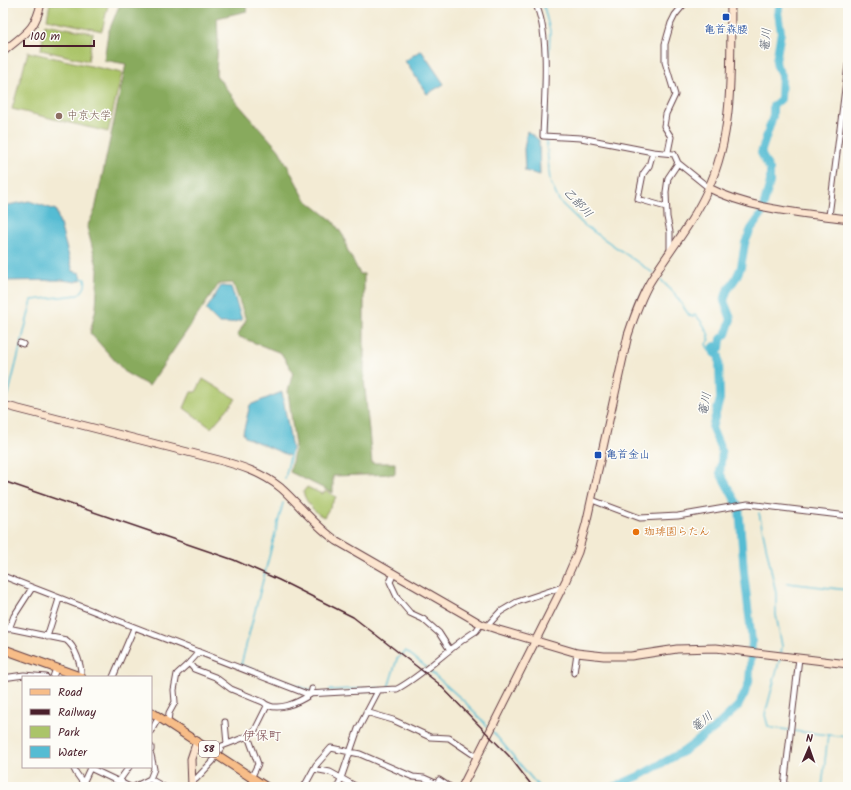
<svg xmlns="http://www.w3.org/2000/svg" width="851" height="790" viewBox="0 0 851 790" font-family="Kalam,'Klee One',sans-serif">
	<rect width="100%" height="100%" fill="#fdfcf7"/>
	<filter id="ink" filterUnits="userSpaceOnUse"><feTurbulence type="fractalNoise" baseFrequency=".025" numOctaves="2"/><feDisplacementMap in="SourceGraphic" scale="8" xChannelSelector="R" yChannelSelector="G"/><feConvolveMatrix kernelMatrix="1 2 1 2 8 2 1 2 1" color-interpolation-filters="sRGB"/></filter>
	<filter id="wash" filterUnits="userSpaceOnUse"><feTurbulence type="fractalNoise" baseFrequency=".012" numOctaves="4" result="noise"/><feDisplacementMap in="SourceGraphic" scale="16" xChannelSelector="R" yChannelSelector="G"/><feGaussianBlur stdDeviation="0.9" result="paint"/><feColorMatrix in="noise" values="0 0 0 0 0 0 0 0 0 0 0 0 0 0 0 0 0 1.4 0 .05"/><feComposite in="paint" operator="in"/></filter>
	<g filter="url(#wash)">
		<rect width="100%" height="100%" fill="#f3ebd4"/>
		<path fill="#abc469" stroke="#7a724a" d="M50 3 108 5 102 31 47 19Z
			M45 24 93 33 88 61 41 50Z
			M28 52 122 73 108 132 12 109Z
			M203 379 236 399 211 428 184 408 191 392H196Z
			M307 487 322 494 326 491 336 497 324 517C315 514 306 502 303 492Z"/>
		<path fill="#88aa5d" stroke="#696444" d="M160 3H245L247 11 217 18 218 38 216 75 239 105 279 150 305 199 333 221 344 237 347 249 360 274H364V378L372 463H395V474L333 476V493L290 472 295 446 288 391 293 372 281 353 237 336 246 320 233 283 219 284 149 386 126 373 90 333 96 308 98 270 87 227 95 210 126 64 104 60 108 33 119 6 157 7Z"/>
		<path fill="#55bcd3" stroke="#506e7f" d="M421 50 444 84 427 94 405 61Z
			M527 131 539 140 540 175 525 171 524 149Z
			M29 201 56 210 73 271 80 273 82 279 76 282 62 280 3 281V206Z
			M221 286 231 287 242 320 229 323H219L206 310Z
			M282 392 292 449 290 456 245 437 243 433 250 405Z"/>
		<g fill="none" stroke-linecap="round" stroke-linejoin="round">
			<path stroke="#55bcd3" stroke-width="1.5" d="M543 3 550 31 546 134
				M546 138 550 181 559 201 584 225 653 273
				M656 275 674 293 689 315 693 317 695 314C701 321 711 333 709 341L706 344 709 351 714 353
				M8 396 32 300 78 295C83 291 87 286 85 279L80 278
				M285 479 291 452
				M283 503 241 665 311 691
				M759 513 776 593V615L782 646 781 654
				M787 583 848 590
				M780 658 765 715 768 726 772 728 789 730
				M429 670 465 702 489 728
				M388 688 397 659 406 651 426 667
				M329 690 379 688
				M793 731 848 737
				M493 732 539 787
				M822 787 828 735"/>
			<path stroke="#55bcd3" stroke-width="8" d="M614 787 639 776 684 751 716 727 738 706 745 693 749 682 752 642 744 572 739 507 720 473 722 452 712 428 720 399 719 356 714 353 713 348 715 346 720 348 721 339 726 334 731 319 724 301 727 291 736 278 741 267 745 243 751 229 761 215 770 182V170L761 153 773 116V106L781 99 782 75 777 67 776 61 781 32 778 13 780 3"/>
		</g>
	</g>
	<g filter="url(#ink)">
		<g fill="none" stroke-linecap="round" stroke-linejoin="round">
			<g stroke="#633e44" stroke-width="7">
				<path id="street" d="M535 3C551 33 544 101 543 136L581 138 653 152 674 154 678 163 709 188
					M653 152 649 166 643 174 638 199 666 207
					M668 152 671 137 664 126 666 114 675 95 665 62V44L671 23 675 15 685 3
					M829 216 848 65
					M670 252V232L667 217 666 192 668 178 678 163
					M20 343 23 344
					M592 500 640 518 678 516 748 504 848 516
					M394 573 390 582 398 599 410 613 423 619 439 633 450 650
					M3 576 307 694 397 689C425 674 449 647 476 631L481 624
					M487 626 500 612 517 602 562 587
					M3 627 66 640C75 646 82 666 81 677
					M9 629 14 616 32 588
					M47 637 59 599
					M199 652 189 663 194 669 215 677 231 689 263 702C276 714 299 702 311 694L312 689
					M574 673 577 653
					M53 677 56 669
					M113 677 134 628
					M3 678 24 675 46 677
					M366 712 393 720 430 737 449 738 477 757
					M168 722 169 713 175 702 174 690 177 674 189 663
					M225 722 227 744
					M151 731 159 717
					M248 736 255 730 267 706
					M151 747V750
					M73 767 76 773 86 787
					M314 769 330 772 357 787
					M150 779 154 769 151 755
					M439 780 448 786
					M119 781 129 767
					M192 781 196 779 213 761 222 746 248 736 258 764 251 778
					M83 783 90 768 130 787
					M117 787 122 782
					M134 787 150 779 164 787
					M304 787 316 765 331 748 360 754 413 777 424 778 442 786H449
					M338 787 358 729 378 691
					M784 787 799 658"/>
			</g>
			<g stroke="#633e44" stroke-width="9">
				<path id="secondary" d="M3 52C23 34 35 32 41 3
					M709 188C751 210 802 213 848 219
					M3 405 219 460C241 466 263 473 281 488 300 505 315 526 337 541L464 614 481 624 499 630 577 653 604 656H631L677 649 716 648 848 664
					M192 787 191 759 197 741
					M462 787 566 580 578 552 586 524 628 335C634 317 640 299 650 282 669 251 693 223 708 189 735 131 730 65 731 3"/>
			</g>
			<g stroke="#633e44" stroke-width="10">
				<path id="primary" d="M3 649 81 677
					M151 712 266 787"/>
			</g>
			<use href="#street" stroke="#fff" stroke-width="5"/>
			<use href="#secondary" stroke="#fce5cf" stroke-width="7"/>
			<use href="#primary" stroke="#f7bd88" stroke-width="8"/>
			<path stroke="#4a1f2b" stroke-width="1.5" d="M3 481 234 560 279 580 353 617 438 683 509 756 533 787"/>
		</g>
	</g>
	<g fill="#1a4fb4" stroke="#fdfcf7" stroke-width="1.5">
		<rect x="722" y="13" width="8" height="8" rx="2"/>
		<rect x="594" y="451" width="8" height="8" rx="2"/>
	</g>
	<circle fill="#8d6e63" stroke="#fdfcf7" stroke-width="1.5" cx="59" cy="116" r="4"/>
	<circle fill="#e8710a" stroke="#fdfcf7" stroke-width="1.5" cx="636" cy="532" r="4"/>
	<g text-anchor="middle" dominant-baseline="central" stroke-width="3" stroke-linejoin="round" paint-order="stroke">
		<rect fill="#fdfcf7" stroke="#806168" stroke-width="1" x="199" y="741" width="20" height="16" rx="3"/>
		<g font-size="10" font-weight="bold" fill="#4a1f2b">
			<text x="209" y="749">58</text>
		</g>
		<g font-size="11" fill="#164399" stroke="#fdfcf7">
			<text x="726" y="30">亀首森腰</text>
			<text x="606" y="455" text-anchor="start">亀首金山</text>
		</g>
		<g font-size="11" fill="#785e54" stroke="#fdfcf7" text-anchor="start">
			<text x="67" y="116">中京大学</text>
		</g>
		<g font-size="11" fill="#c56008" stroke="#fdfcf7" text-anchor="start">
			<text x="644" y="532">珈琲園らたん</text>
		</g>
		<g font-size="12" font-style="italic" fill="#4e5666" stroke="#fdfcf7">
			<text transform="translate(766 40) rotate(-85)">篭川</text>
			<text transform="translate(578 203) rotate(47)">乙部川</text>
			<text transform="translate(705 404) rotate(-79)">篭川</text>
			<text transform="translate(702 722) rotate(-39)">篭川</text>
		</g>
		<g font-size="13" fill="#7d4a50" stroke="#fdfcf7">
			<text x="262" y="736">伊保町</text>
		</g>
	</g>
	<rect width="851" height="790" fill="none" stroke="#fdfcf7" stroke-width="16"/>
	<rect x="22" y="676" width="130" height="92" fill="#fdfcf7" stroke="#b5a4a5"/>
	<rect x="30" y="689" width="20" height="6" fill="#f7bd88" stroke="#b5a4a5"/>
	<text x="58" y="696" font-size="12" fill="#4a1f2b">Road</text>
	<rect x="30" y="709" width="20" height="6" fill="#4a1f2b" stroke="#b5a4a5"/>
	<text x="58" y="716" font-size="12" fill="#4a1f2b">Railway</text>
	<rect x="30" y="726" width="20" height="12" fill="#abc469" stroke="#b5a4a5"/>
	<text x="58" y="736" font-size="12" fill="#4a1f2b">Park</text>
	<rect x="30" y="746" width="20" height="12" fill="#55bcd3" stroke="#b5a4a5"/>
	<text x="58" y="756" font-size="12" fill="#4a1f2b">Water</text>
	<g transform="translate(809 748) rotate(2)" stroke="#fdfcf7" stroke-width="3" paint-order="stroke">
	<path d="M0-3L7 15L0 10L-7 15Z" fill="#4a1f2b"/>
	<text y="-6" font-size="11" font-weight="bold" text-anchor="middle" fill="#4a1f2b">N</text>
	</g>
	<path d="M24 40v6h70v-6" fill="none" stroke="#4a1f2b" stroke-width="2"/>
	<text x="30" y="40" font-size="12" fill="#4a1f2b" stroke="#fdfcf7" stroke-width="3" paint-order="stroke">100 m</text>
</svg>
